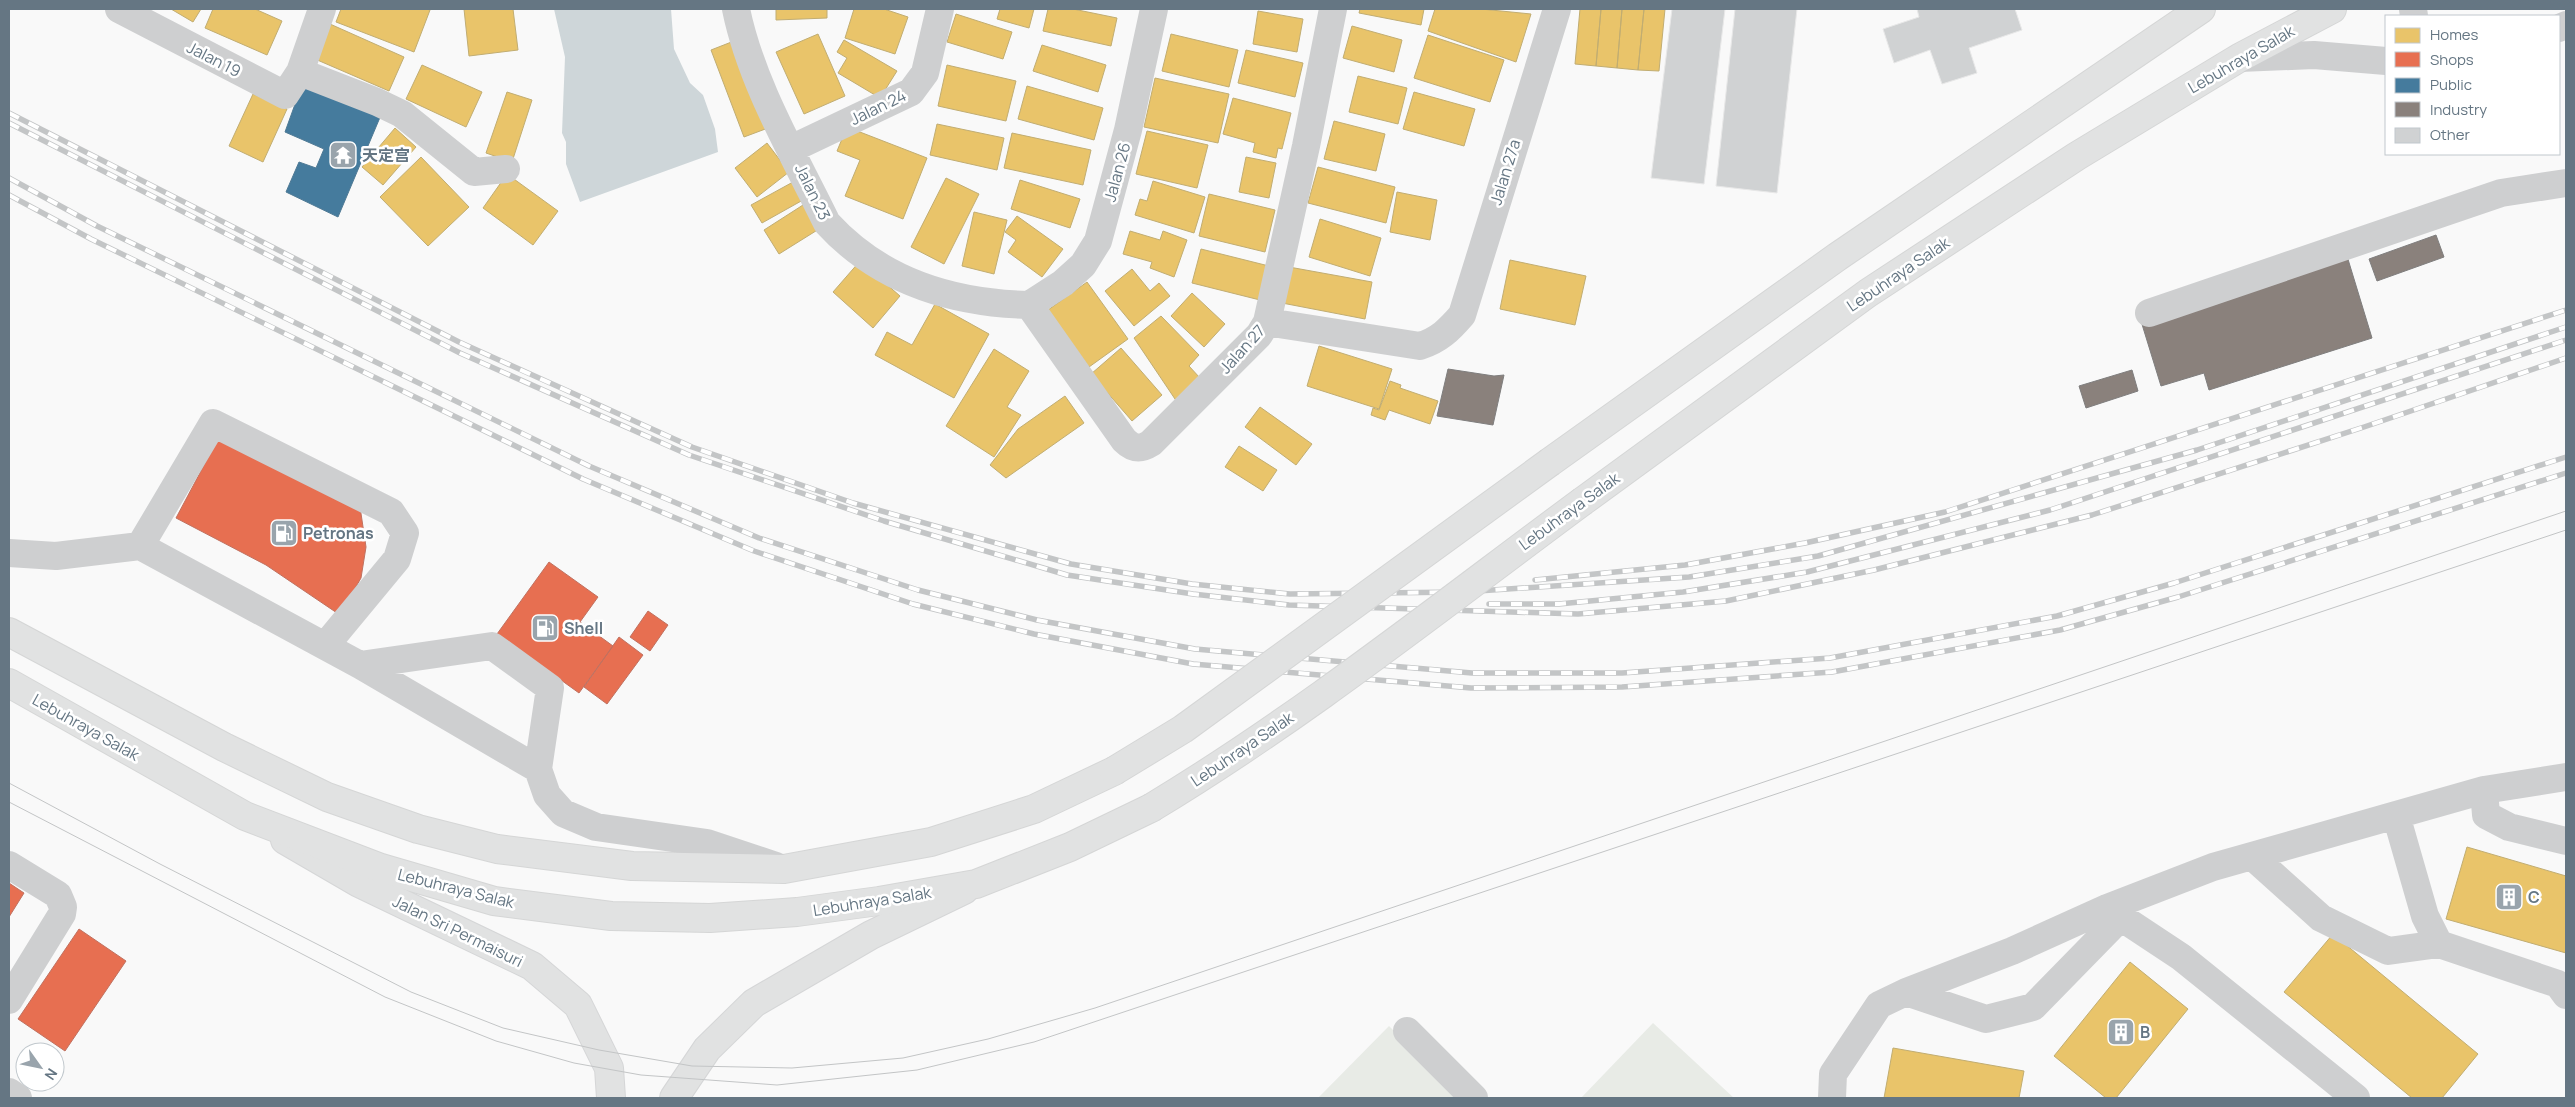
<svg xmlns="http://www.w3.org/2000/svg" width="2575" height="1107" viewBox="0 0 2575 1107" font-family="Manrope,'Noto Sans SC',sans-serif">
	<rect width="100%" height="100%" fill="#f9f9f9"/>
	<path fill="#e8ebe6" d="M1653 1023 1734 1098H1581Z
		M1389 1026 1461 1098H1318Z"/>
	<path fill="#ced6d9" d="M554 9H671L674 49 690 83 703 95 715 129 718 152 580 202 566 164V142L562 133 565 57Z"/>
	<path fill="#e9c46a" stroke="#c1ad72" d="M171 9H201L193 22Z
		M213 9H255L282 21 267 55 205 28Z
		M341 9H426L430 10 414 52 336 22Z
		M464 9H513L518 50 469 56Z
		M776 9H827V18L776 20Z
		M854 9H884L908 17 895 54 845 38Z
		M1000 9H1034L1029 28 997 19Z
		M1048 9H1073L1117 18 1111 46 1043 31Z
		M1360 9H1424L1421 25 1359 13Z
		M1435 9H1481L1531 14 1516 62 1428 31Z
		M1580 9H1601L1596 66 1575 64Z
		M1601 9H1622L1617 68 1596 66Z
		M1622 9H1644L1638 70 1617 68Z
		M1644 9H1665L1659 71 1638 70Z
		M1258 11 1303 19 1297 52 1253 44Z
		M956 14 1012 32 1003 59 947 42Z
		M330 24 404 57 389 91 315 59Z
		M1352 26 1402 40 1394 72 1343 58Z
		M818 34 845 96 804 114 776 52Z
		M1171 34 1238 50 1229 87 1162 71Z
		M1428 35 1504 60 1490 102 1414 78Z
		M844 40 897 71 880 98 838 73 847 58 837 52Z
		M734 41 768 128 744 137 711 50Z
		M1042 45 1106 65 1098 92 1033 71Z
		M1246 50 1303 63 1295 97 1238 83Z
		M422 65 482 92 466 127 406 99Z
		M947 65 1016 81 1006 121 938 106Z
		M1358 76 1407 88 1398 124 1349 112Z
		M1155 78 1229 94 1218 143 1144 127Z
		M1027 86 1103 108 1094 140 1018 119Z
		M507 92 532 100 512 162 486 153Z
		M1414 92 1475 109 1464 146 1403 129Z
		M253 94 287 109 263 162 229 146Z
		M1233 98 1291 113 1282 149 1278 148 1276 158 1253 152 1255 143 1223 134Z
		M1334 121 1385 134 1376 171 1324 159Z
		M937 124 1004 138 997 170 930 155Z
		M847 127 927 158 903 219 845 196 860 160 837 151Z
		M395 128 416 147 383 185 362 167Z
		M1147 131 1208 145 1197 188 1136 174Z
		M1012 133 1091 150 1083 185 1004 168Z
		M767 143 789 172 757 197 735 168Z
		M421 157 469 207 428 246 380 197Z
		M1246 157 1276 163 1269 198 1239 192Z
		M1318 167 1395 187 1386 223 1308 203Z
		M507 174 558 211 533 245 483 208Z
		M946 178 979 194 944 264 911 247Z
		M1020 180 1080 199 1070 228 1011 209Z
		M1153 181 1205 197 1194 233 1135 215 1140 199 1147 201Z
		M793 182 803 200 762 223 751 205Z
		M1397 192 1437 200 1430 240 1390 232Z
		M1209 194 1275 210 1265 252 1199 236Z
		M803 205 819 229 779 254 764 230Z
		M974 212 1007 220 994 274 962 266Z
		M1017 216 1063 249 1042 277 1008 252 1016 240 1005 232Z
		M1320 219 1381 238 1370 276 1309 257Z
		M1130 231 1160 240 1163 231 1187 240 1174 277 1150 268 1152 262 1123 254Z
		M1201 249 1269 266 1260 300 1192 283Z
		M1510 260 1586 276 1575 325 1500 309Z
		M860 261 900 296 873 328 833 292Z
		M1289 267 1372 282 1365 319 1282 303Z
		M1132 269 1150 291 1159 283 1170 296 1134 326 1105 291Z
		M1087 282 1128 339 1089 367 1048 310Z
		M1192 293 1225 324 1204 347 1171 316Z
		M935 304 989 334 954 398 875 355 887 332 912 345Z
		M1161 316 1199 355 1189 366 1200 378 1177 402 1134 338Z
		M1319 346 1392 369 1379 409 1307 386Z
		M1121 348 1162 395 1132 421 1091 374Z
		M994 349 1029 371 1007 407 1021 415 994 457 946 426Z
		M1390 381 1401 385 1400 388 1438 401 1430 424 1389 410 1385 420 1371 415 1373 408 1379 410Z
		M1065 396 1084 423 1006 478 990 465 1018 429Z
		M1260 407 1312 444 1296 465 1245 427Z
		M1239 446 1277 470 1263 491 1225 467Z
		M2467 847 2566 876V953L2446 919Z
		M2333 934 2478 1054 2442 1098H2412L2284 992Z
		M2130 962 2188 1009 2116 1098H2106L2054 1056Z
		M1893 1048 2024 1071 2019 1098H1884Z"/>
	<path fill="#e76f51" stroke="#c07160" d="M220 435 359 500 366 547 361 578 340 615 266 565 176 518Z
		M549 562 598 597 580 622 613 646 579 693 497 634Z
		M648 611 668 625 650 651 630 637Z
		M619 637 643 655 607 704 584 687Z
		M9 883 24 893 9 917Z
		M79 929 126 961 65 1051 18 1019Z"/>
	<path fill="#457b9d" stroke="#4f7a95" d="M303 82 381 115 338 217 286 192 299 162 316 168 324 149 285 132Z"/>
	<path fill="#8a817c" stroke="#7f7e7e" d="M2436 235 2444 257 2377 281 2369 259Z
		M2347 256 2372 338 2209 390 2204 373 2161 386 2141 321Z
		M1448 369 1494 376 1504 375 1493 425 1437 416Z
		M2132 370 2138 391 2086 408 2079 386Z"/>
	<path fill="#d0d2d3" stroke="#e8e8e8" d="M1672 9H1725L1704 184 1651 178Z
		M1735 9H1797L1777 193 1716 186Z
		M1917 9H2015L2022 30 1969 48 1977 73 1942 84 1930 50 1894 63 1883 29 1919 17Z"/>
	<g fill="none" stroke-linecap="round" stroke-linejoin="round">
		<g stroke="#d5d6d7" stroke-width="30">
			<path id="major" d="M285 840 359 883 532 966 578 1005 609 1068 611 1098
				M674 1098 707 1049 754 1003 871 935 964 890"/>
		</g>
		<g stroke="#d5d6d6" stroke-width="30">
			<path id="highway" d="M1550 462 1837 257 2201 9
				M1583 501 1868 293 2077 156 2239 58 2332 9
				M9 632 224 747 327 797 418 829 497 849 632 866 784 869 931 842 1034 809 1114 771
				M9 683 245 816 381 868 494 901 611 916 710 918 797 912 879 901 976 884 1070 847 1151 808"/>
		</g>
		<path stroke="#cecfd0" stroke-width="28" d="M119 9 285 95 300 72 322 9
			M736 9C751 83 794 155 827 223 881 282 952 303 1029 305
			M2413 9 2414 16
			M2559 28 2566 25
			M2239 58 2314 55 2386 61
			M300 72 377 102 402 114 474 172 506 169
			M791 149 911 92 925 73 940 9
			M1029 305 1124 440C1133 449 1140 450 1151 443L1259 335 1267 322 1306 146 1333 9
			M1029 305 1063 283 1083 265 1098 241 1128 130 1154 9
			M2149 313 2501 193 2566 183
			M1267 322 1420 346C1439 340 1449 330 1462 315L1557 9
			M140 546 213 423 391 512 405 533 397 559 325 646
			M9 553 56 556 140 546 360 665 538 769
			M360 665 492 646 550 688 538 769 547 795 563 813 596 827 707 843 776 866
			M2484 790 2486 815 2509 827 2566 841
			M2396 815 2425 916 2439 944 2558 984 2566 995
			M2252 856 2321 918 2388 951 2439 944
			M9 865 58 895 63 907 62 914 9 1000
			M2107 908 2181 957 2356 1098
			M1906 992 1986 1019 2033 1007 2120 918
			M1407 1031 1474 1098
			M9 1092 18 1098
			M1832 1098 1833 1074 1879 1005 1906 992 2012 951 2107 908 2213 867 2484 790 2566 777"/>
		<use href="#major" stroke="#e1e2e2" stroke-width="28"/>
		<use href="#highway" stroke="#e1e2e2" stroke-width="28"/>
		<path stroke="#c3c5c6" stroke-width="1" d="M9 783 160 864 411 992 503 1028 599 1050 692 1066 792 1068 903 1058 988 1039 1095 1008 2566 511
			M9 802 385 997 496 1041 574 1063 641 1075 777 1085 917 1070 1034 1042 2566 530"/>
		<g stroke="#c3c5c6" stroke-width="5.5">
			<path id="rail" d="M9 113 459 342 692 447 853 503 1071 564 1192 584 1290 594 1463 592 1689 577 1818 556 2197 450 2566 327
				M9 123 460 353 689 455 884 521 1067 575 1193 594 1289 605 1578 614 1726 601 1874 570 2092 515 2364 427 2566 358
				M9 178 97 226 589 466 759 538 918 590 1037 620 1195 649 1472 673H1622L1830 658 2057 616 2174 583 2566 457
				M9 195 91 239 583 479 754 551 913 604 1034 634 1193 664 1471 688 1622 687 1832 672 2060 630 2178 597 2566 473
				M1535 580 1685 565 1805 543 1945 512 2566 310
				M1489 604H1559L1683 592 1807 572 2050 510 2566 340"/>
		</g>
		<use href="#rail" stroke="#fff" stroke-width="4" stroke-dasharray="11" stroke-linecap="butt"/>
		<g stroke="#d5d6d6" stroke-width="30" stroke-linecap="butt">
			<path id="highway-bridge" d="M1114 771 1183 729 1550 462
				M1151 808C1302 717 1441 606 1583 501"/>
		</g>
		<use href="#highway-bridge" stroke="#e1e2e2" stroke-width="28"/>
	</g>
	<defs>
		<g id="temple-square" transform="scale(1.4375)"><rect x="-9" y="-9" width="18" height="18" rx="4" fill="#99a4ac" stroke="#fff"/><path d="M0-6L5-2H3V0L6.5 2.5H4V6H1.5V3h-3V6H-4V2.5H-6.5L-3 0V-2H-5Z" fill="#fff"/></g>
		<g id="fuel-square" transform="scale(1.4375)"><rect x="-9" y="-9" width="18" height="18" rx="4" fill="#99a4ac" stroke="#fff"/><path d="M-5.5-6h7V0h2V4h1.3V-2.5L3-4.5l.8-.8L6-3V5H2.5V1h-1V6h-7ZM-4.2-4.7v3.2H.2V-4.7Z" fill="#fff"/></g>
		<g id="building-square" transform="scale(1.4375)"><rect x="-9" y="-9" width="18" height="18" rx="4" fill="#99a4ac" stroke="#fff"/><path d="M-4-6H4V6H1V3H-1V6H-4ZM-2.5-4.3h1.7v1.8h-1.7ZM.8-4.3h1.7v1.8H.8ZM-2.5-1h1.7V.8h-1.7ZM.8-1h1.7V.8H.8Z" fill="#fff"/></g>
	</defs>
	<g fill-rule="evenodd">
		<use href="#temple-square" x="343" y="155"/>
		<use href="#fuel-square" x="284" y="533"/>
		<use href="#fuel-square" x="545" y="628"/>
		<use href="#building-square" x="2509" y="897"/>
		<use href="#building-square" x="2121" y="1032"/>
	</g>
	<g text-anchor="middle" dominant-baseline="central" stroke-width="5" stroke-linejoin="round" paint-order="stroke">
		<g font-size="16" fill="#657683" stroke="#fff">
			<text transform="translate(214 59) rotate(27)">Jalan 19</text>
			<text transform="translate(2241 59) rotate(-30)">Lebuhraya Salak</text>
			<text transform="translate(878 107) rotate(-26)">Jalan 24</text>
			<text transform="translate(1117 172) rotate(-75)">Jalan 26</text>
			<text transform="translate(1505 172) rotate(-73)">Jalan 27a</text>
			<text transform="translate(813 192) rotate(64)">Jalan 23</text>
			<text transform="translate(1898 274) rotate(-34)">Lebuhraya Salak</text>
			<text transform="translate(1242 349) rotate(-48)">Jalan 27</text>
			<text transform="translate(1569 511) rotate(-36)">Lebuhraya Salak</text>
			<text transform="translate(86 727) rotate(29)">Lebuhraya Salak</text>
			<text transform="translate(1242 749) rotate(-34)">Lebuhraya Salak</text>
			<text transform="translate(456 888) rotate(14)">Lebuhraya Salak</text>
			<text transform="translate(872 901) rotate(-9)">Lebuhraya Salak</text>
			<text transform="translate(458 931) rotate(26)">Jalan Sri Permaisuri</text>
		</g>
		<g font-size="16" font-weight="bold" fill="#657683" stroke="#fff" text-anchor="start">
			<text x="362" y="155">天定宫</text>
			<text x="303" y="533">Petronas</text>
			<text x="564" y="628">Shell</text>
			<text x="2528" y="897">C</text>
			<text x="2140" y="1032">B</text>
		</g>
	</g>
	<rect width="2575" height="1107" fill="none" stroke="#657683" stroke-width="20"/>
	<rect x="2385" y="15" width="175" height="140" fill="#ffffff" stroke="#c1c8cd"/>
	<rect x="2395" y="28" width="25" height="15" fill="#e9c46a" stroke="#c1c8cd"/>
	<text x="2430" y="40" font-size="15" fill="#657683">Homes</text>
	<rect x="2395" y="52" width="25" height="15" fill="#e76f51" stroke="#c1c8cd"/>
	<text x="2430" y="65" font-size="15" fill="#657683">Shops</text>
	<rect x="2395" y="78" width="25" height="15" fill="#457b9d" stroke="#c1c8cd"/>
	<text x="2430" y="90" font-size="15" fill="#657683">Public</text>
	<rect x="2395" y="102" width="25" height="15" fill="#8a817c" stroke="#c1c8cd"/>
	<text x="2430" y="115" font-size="15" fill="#657683">Industry</text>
	<rect x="2395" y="128" width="25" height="15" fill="#d0d2d3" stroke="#c1c8cd"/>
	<text x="2430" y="140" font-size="15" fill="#657683">Other</text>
	<g transform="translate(40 1067) rotate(123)"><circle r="24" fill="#ffffff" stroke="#c1c8cd"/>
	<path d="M0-4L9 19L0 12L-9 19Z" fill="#99a4ac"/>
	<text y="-8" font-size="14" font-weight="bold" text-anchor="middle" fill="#657683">N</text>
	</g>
</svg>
